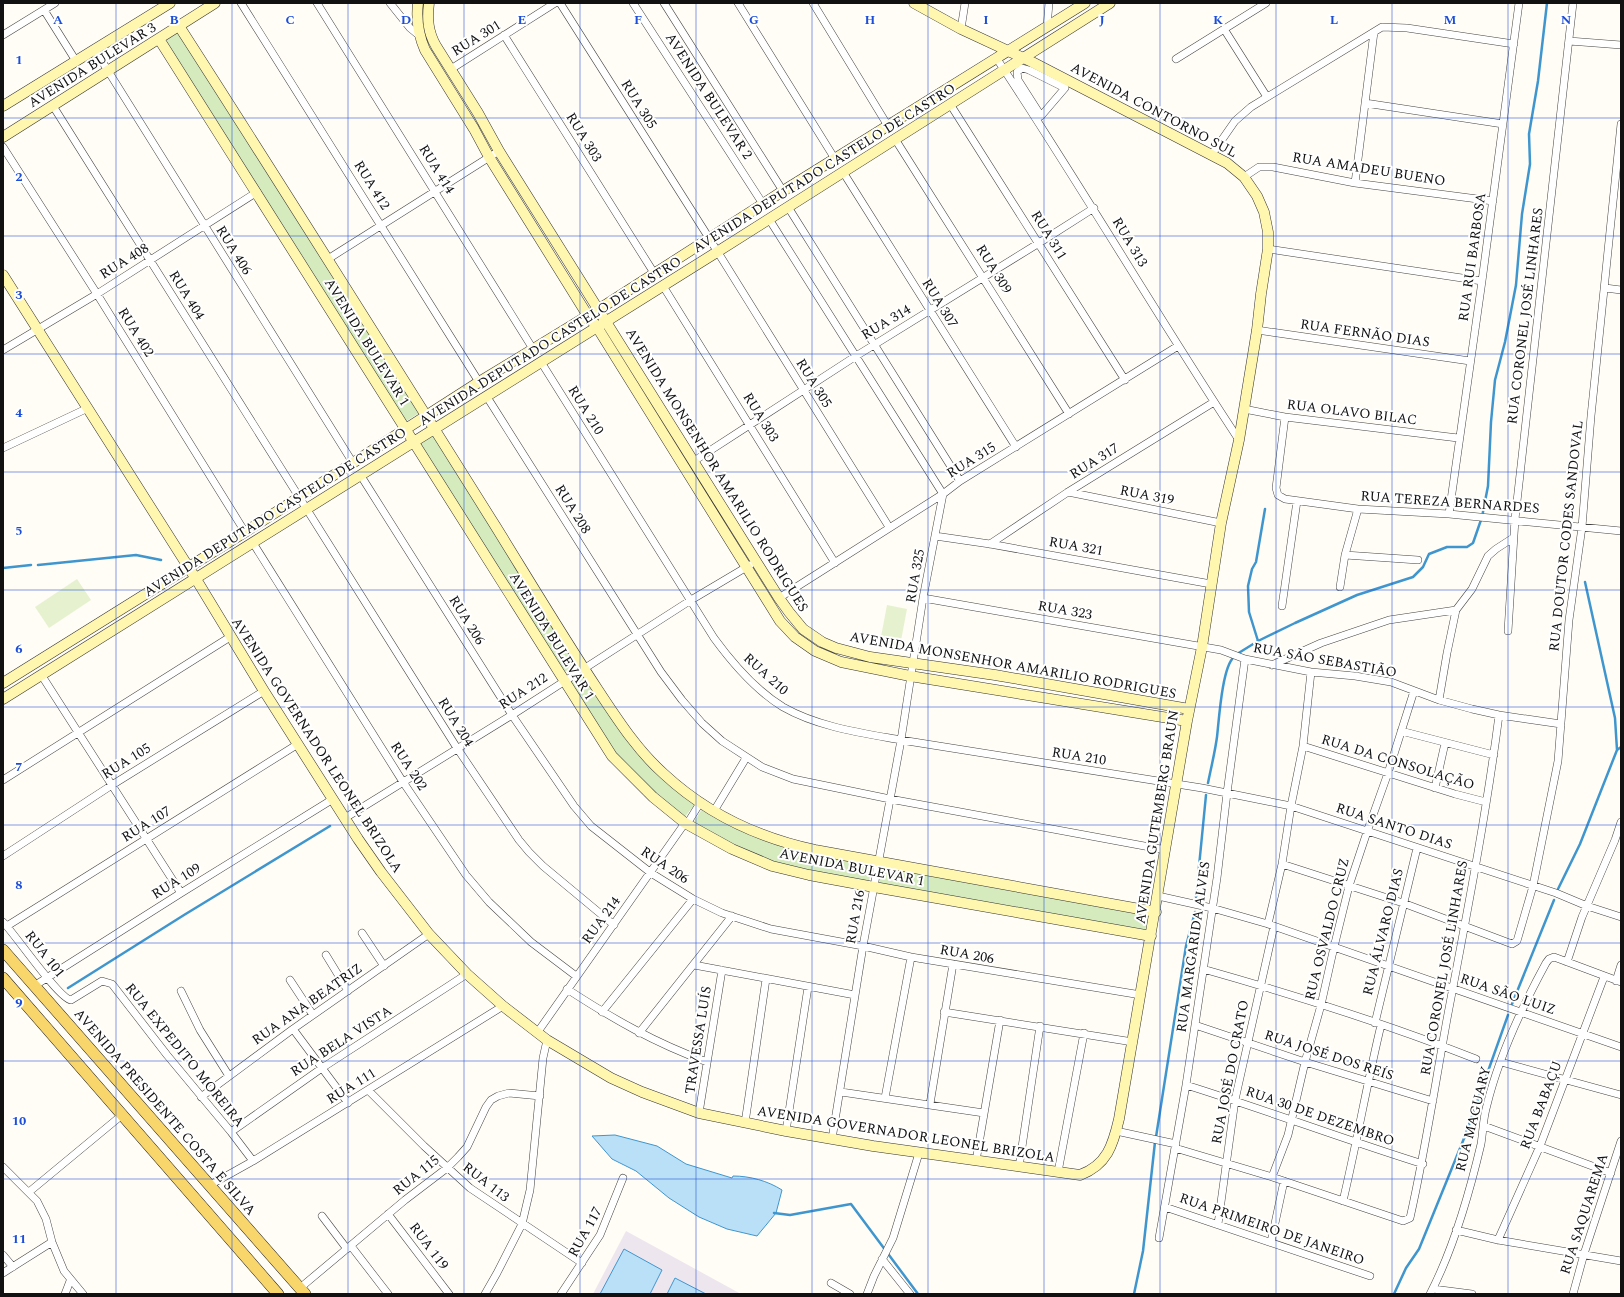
<svg xmlns="http://www.w3.org/2000/svg" width="1624" height="1297" viewBox="0 0 1624 1297" font-family="Spectral,serif">
	<rect width="100%" height="100%" fill="#fffdf5"/>
	<path fill="#eee6ef" d="M626 1231 741 1294H593Z"/>
	<path fill="#d5ebbd" d="M175 33 181 34 419 413 405 422 166 43 168 37Z
		M433 435 577 664 563 673 420 443Z
		M583 674 627 740 662 778 695 804 684 818 651 791 614 753 568 683Z
		M702 809 713 816 872 864 869 882C836 876 802 871 770 861 743 852 718 837 693 823Z
		M882 866 1149 913 1145 931 879 883Z"/>
	<path fill="#e6f2cf" d="M77 579 91 600 49 628 35 607Z
		M887 605 907 609 900 646 880 642Z"/>
	<path fill="#b9e0f7" stroke="#3f96cf" d="M615 1135 657 1146 686 1164 732 1178 733 1176C750 1176 768 1181 782 1190L776 1213 757 1236 727 1229 699 1217 669 1198 636 1171 612 1159 592 1136Z
		M624 1249 662 1270 650 1294H600Z
		M675 1278 706 1294H667Z"/>
	<g fill="none" stroke-linecap="round" stroke-linejoin="round">
		<path stroke="#3f96cf" stroke-width="2.5" d="M38 565 136 555 161 560
			M3 568 31 565
			M1585 582 1615 718 1617 750
			M1258 641 1249 612 1248 586 1252 569 1256 562 1265 509
			M1237 654 1258 641 1295 623 1357 595 1413 577 1423 567 1429 554 1447 547H1467L1473 543 1482 517 1488 486 1491 422 1495 380 1505 342 1516 285 1522 214 1530 164 1529 134 1538 81 1547 3
			M1208 783C1211 768 1215 752 1217 737 1219 720 1222 667 1234 657
			M1558 889 1580 844 1617 750 1621 747
			M1196 897 1206 795
			M68 988 184 915 330 826
			M1512 1004 1554 900
			M1156 1137 1186 946 1195 912
			M774 1213 790 1215 851 1204 918 1294
			M1134 1294 1143 1251 1155 1142
			M1394 1294 1406 1268 1419 1249 1465 1136 1508 1015"/>
		<g stroke="#444" stroke-width="8">
			<path id="street" d="M241 3 479 382
				M317 3 533 349
				M390 3 410 28 421 37
				M560 3 709 238 889 527
				M633 3 763 204
				M664 3 783 191
				M738 3 835 159
				M813 3 888 126
				M44 10 76 61
				M1047 27 1049 3
				M961 29 965 3
				M1224 29 1267 97
				M3 35 55 3
				M504 35 654 273
				M1569 41 1621 45
				M95 50 353 463
				M997 59C1080 184 1156 314 1239 440
				M1176 59 1266 3
				M1022 68 1029 70 1065 88 1041 116 1018 80 1017 72Z
				M451 69 555 3
				M1365 103 1503 124
				M950 104 1125 380
				M53 106 457 748 519 840 529 852 543 866 614 925
				M895 139 1069 414
				M3 147 97 294 245 532
				M1212 154 1235 121 1251 107 1382 27 1407 28 1514 44
				M843 172 1016 447
				M1244 177 1259 167H1273L1355 183 1493 201
				M1355 183 1374 32
				M788 207 960 481
				M769 219 943 494 923 598 901 740 863 946 832 1139
				M1268 249 1482 281
				M328 259 499 151
				M663 286 835 563
				M1605 288 1621 290
				M1257 330 1470 361
				M3 350 97 294 257 192
				M541 362 714 638C733 664 755 690 783 707 818 727 862 733 901 740L1202 788 1291 806 1556 893 1587 906 1621 917
				M487 397 661 672 682 700 702 723 722 741 762 767 793 779 890 799 1166 850
				M1244 409 1285 417 1458 438
				M1285 417 1276 488 1278 495 1285 499 1358 509 1449 514 1621 531
				M3 448 88 408
				M694 461 856 356 1039 243 1094 208
				M361 476 512 715 574 806 591 826 651 873 693 899 722 913 771 929 863 946 911 957 1141 995
				M1068 492 1221 523
				M1449 514 1482 281 1519 3
				M935 536 990 544 1211 584
				M253 543 403 782 466 875 489 902 531 942 576 976
				M990 544 1068 492 1214 402
				M1345 555 1418 560
				M1340 587 1345 555 1358 509
				M779 598 943 494 960 481 1178 346
				M923 598 1221 650 1245 659 1311 672 1355 676 1391 682 1439 700 1472 709 1499 715 1561 724
				M1282 606 1297 501
				M1508 631 1515 519 1573 3
				M1272 665 1321 643 1389 620 1456 610 1472 589 1488 556 1496 549 1513 538
				M42 676 181 893
				M1439 700 1447 653 1456 610
				M1401 731 1494 755
				M1303 746 1455 794 1486 802
				M3 780 230 637
				M1435 788 1445 743
				M714 811 746 758
				M345 818 512 715 691 600 750 565
				M687 824 700 803
				M3 856 112 785 264 691
				M1282 864 1403 903 1512 944 1517 941 1533 886 1558 761 1569 620 1582 527 1591 416 1621 124
				M1158 896 1212 908 1268 924 1621 1047
				M3 922C15 934 59 999 71 1000L102 981 112 984 167 1055 231 1132 253 1161
				M1268 924 1282 864 1291 806 1303 746 1311 672
				M7 926 298 744
				M362 933 384 966
				M326 955 348 991
				M1567 962 1582 917 1615 840 1621 822
				M694 965 855 995
				M1203 969C1295 995 1387 1024 1476 1059
				M290 980 313 1015
				M1616 981 1621 965
				M34 986 181 893 333 799
				M567 989C613 1019 655 1043 707 1062
				M181 991 200 1030 229 1076
				M602 1012 693 899
				M944 1012 1133 1042
				M1375 1023 1417 848
				M1195 1025 1305 1062 1433 1101
				M293 1029 348 1103
				M537 1033 685 823
				M639 1033 732 916
				M1501 1062 1621 1095
				M1186 1085C1266 1110 1343 1139 1423 1164
				M368 1090 424 1146 470 1188 582 1263
				M841 1092 984 1113
				M201 1097 293 1029 429 934
				M885 1098 911 957
				M930 1104 953 964
				M699 1113 722 970
				M745 1123 766 979
				M1484 1126 1611 1173
				M786 1131 808 987
				M1116 1131 1176 1144
				M231 1132 322 1068 467 974
				M1175 1148 1272 1177 1403 1221 1410 1218C1425 1152 1435 1085 1447 1019 1466 918 1486 817 1499 715
				M976 1161 1000 1020
				M3 1167 37 1201 46 1219 52 1242 64 1271 83 1294
				M1019 1167 1040 1026
				M1058 1172 1084 1033
				M1272 1177 1288 1135 1305 1062 1321 1005 1334 947 1349 886 1367 832 1388 773 1414 691
				M210 1185 253 1161 503 1006
				M29 1192 122 1115
				M1343 1201C1357 1142 1367 1083 1381 1025
				M1165 1207 1370 1276
				M388 1214 449 1294
				M322 1216 347 1249
				M1218 1224 1235 1100 1274 926
				M1456 1230 1498 1240 1621 1261
				M1159 1238 1186 1085 1217 878 1227 793 1245 659
				M1498 1240 1540 1146 1604 977
				M1271 1242 1284 1181
				M351 1246 388 1294
				M3 1255 13 1267
				M882 1259 910 1294
				M3 1273 52 1242
				M831 1283 850 1294
				M300 1288 405 1200 447 1168 458 1157 467 1147 486 1107 491 1100 498 1096 509 1093 540 1096
				M1433 1289 1472 1294
				M65 1294 70 1281
				M485 1294 497 1273 522 1224 530 1190 543 1058 547 1040
				M561 1294 600 1235 623 1178
				M867 1294 874 1276 893 1238 919 1153
				M1430 1294C1454 1248 1469 1195 1481 1144 1483 1132 1483 1118 1487 1105 1499 1056 1522 1007 1546 963L1549 959 1554 957 1621 982
				M1573 1294 1584 1254 1621 1141"/>
		</g>
		<g stroke="#333" stroke-width="11">
			<path id="secondary" d="M418 3C416 20 418 34 425 50L474 129 489 157 588 316 597 327 780 621 795 637 815 651 841 662 910 676 1187 721
				M429 3C427 19 428 32 436 46L478 113 499 151 779 598 789 612 803 629 822 642 836 648 870 657 995 675 1189 709
				M179 26C286 192 391 360 496 527 530 582 563 637 598 690 618 720 637 750 664 774 706 813 759 838 815 850L1156 912
				M159 39 612 756 653 797 685 823 732 849 772 866 809 875 874 887 1151 936
				M3 106 170 3
				M3 137 215 3
				M3 275 196 579 264 691 358 839 381 872 429 934 467 974 503 1006 547 1040 611 1078 642 1092 699 1113 786 1131 873 1146 1080 1175C1107 1165 1113 1145 1119 1119L1187 721 1202 647 1221 523 1239 440 1257 330 1261 294 1268 249V232L1264 212 1257 196 1244 177 1227 163 1032 62 961 29 914 3
				M3 683 245 532 479 382 607 304 783 191 1085 3
				M3 699 717 252 1110 3"/>
		</g>
		<g stroke="#222" stroke-width="12">
			<path id="primary" d="M3 950 305 1294
				M3 978 278 1294"/>
		</g>
		<use href="#street" stroke="#fff" stroke-width="7"/>
		<use href="#secondary" stroke="#fff6b0" stroke-width="10"/>
		<use href="#primary" stroke="#f9d66b" stroke-width="11"/>
	</g>
	<path fill="none" stroke="#1d4ed8" stroke-width="1" stroke-opacity="0.55" d="M116 3V1294M232 3V1294M348 3V1294M464 3V1294M580 3V1294M696 3V1294M812 3V1294M928 3V1294M1044 3V1294M1160 3V1294M1276 3V1294M1392 3V1294M1508 3V1294M3 118H1621M3 236H1621M3 354H1621M3 472H1621M3 590H1621M3 707H1621M3 825H1621M3 943H1621M3 1061H1621M3 1179H1621"/>
	<g text-anchor="middle" dominant-baseline="central" stroke-width="4" stroke-linejoin="round" paint-order="stroke">
		<g font-size="14" fill="#111" stroke="#fff">
			<text transform="translate(476 38) rotate(-32)">RUA 301</text>
			<text transform="translate(92 65) rotate(-32)">AVENIDA BULEVAR 3</text>
			<text transform="translate(709 96) rotate(57)">AVENIDA BULEVAR 2</text>
			<text transform="translate(639 104) rotate(58)">RUA 305</text>
			<text transform="translate(1154 110) rotate(28)">AVENIDA CONTORNO SUL</text>
			<text transform="translate(584 137) rotate(58)">RUA 303</text>
			<text transform="translate(824 168) rotate(-32)">AVENIDA DEPUTADO CASTELO DE CASTRO</text>
			<text transform="translate(437 169) rotate(58)">RUA 414</text>
			<text transform="translate(1369 169) rotate(9)">RUA AMADEU BUENO</text>
			<text transform="translate(372 185) rotate(58)">RUA 412</text>
			<text transform="translate(1049 235) rotate(58)">RUA 311</text>
			<text transform="translate(1130 242) rotate(59)">RUA 313</text>
			<text transform="translate(234 250) rotate(58)">RUA 406</text>
			<text transform="translate(1472 257) rotate(-82)">RUA RUI BARBOSA</text>
			<text transform="translate(124 261) rotate(-32)">RUA 408</text>
			<text transform="translate(994 269) rotate(58)">RUA 309</text>
			<text transform="translate(187 295) rotate(58)">RUA 404</text>
			<text transform="translate(940 303) rotate(58)">RUA 307</text>
			<text transform="translate(1525 316) rotate(-83)">RUA CORONEL JOSÉ LINHARES</text>
			<text transform="translate(886 322) rotate(-31)">RUA 314</text>
			<text transform="translate(136 332) rotate(58)">RUA 402</text>
			<text transform="translate(1365 333) rotate(8)">RUA FERNÃO DIAS</text>
			<text transform="translate(550 341) rotate(-32)">AVENIDA DEPUTADO CASTELO DE CASTRO</text>
			<text transform="translate(367 342) rotate(58)">AVENIDA BULEVAR 1</text>
			<text transform="translate(814 383) rotate(58)">RUA 305</text>
			<text transform="translate(586 410) rotate(58)">RUA 210</text>
			<text transform="translate(1352 412) rotate(7)">RUA OLAVO BILAC</text>
			<text transform="translate(761 417) rotate(58)">RUA 303</text>
			<text transform="translate(971 460) rotate(-32)">RUA 315</text>
			<text transform="translate(1094 461) rotate(-32)">RUA 317</text>
			<text transform="translate(717 470) rotate(58)">AVENIDA MONSENHOR AMARILIO RODRIGUES</text>
			<text transform="translate(1147 495) rotate(11)">RUA 319</text>
			<text transform="translate(1450 502) rotate(4)">RUA TEREZA BERNARDES</text>
			<text transform="translate(573 509) rotate(58)">RUA 208</text>
			<text transform="translate(275 512) rotate(-32)">AVENIDA DEPUTADO CASTELO DE CASTRO</text>
			<text transform="translate(1566 536) rotate(-84)">RUA DOUTOR CODES SANDOVAL</text>
			<text transform="translate(1076 546) rotate(10)">RUA 321</text>
			<text transform="translate(915 576) rotate(-80)">RUA 325</text>
			<text transform="translate(1065 610) rotate(10)">RUA 323</text>
			<text transform="translate(467 620) rotate(58)">RUA 206</text>
			<text transform="translate(552 636) rotate(58)">AVENIDA BULEVAR 1</text>
			<text transform="translate(1325 660) rotate(10)">RUA SÃO SEBASTIÃO</text>
			<text transform="translate(1013 665) rotate(10)">AVENIDA MONSENHOR AMARILIO RODRIGUES</text>
			<text transform="translate(766 674) rotate(42)">RUA 210</text>
			<text transform="translate(523 691) rotate(-33)">RUA 212</text>
			<text transform="translate(456 722) rotate(58)">RUA 204</text>
			<text transform="translate(317 745) rotate(57)">AVENIDA GOVERNADOR LEONEL BRIZOLA</text>
			<text transform="translate(1079 756) rotate(9)">RUA 210</text>
			<text transform="translate(126 761) rotate(-32)">RUA 105</text>
			<text transform="translate(1398 762) rotate(17)">RUA DA CONSOLAÇÃO</text>
			<text transform="translate(409 766) rotate(57)">RUA 202</text>
			<text transform="translate(1157 817) rotate(-81)">AVENIDA GUTEMBERG BRAUN</text>
			<text transform="translate(146 824) rotate(-32)">RUA 107</text>
			<text transform="translate(1394 826) rotate(18)">RUA SANTO DIAS</text>
			<text transform="translate(665 865) rotate(34)">RUA 206</text>
			<text transform="translate(852 867) rotate(11)">AVENIDA BULEVAR 1</text>
			<text transform="translate(176 881) rotate(-32)">RUA 109</text>
			<text transform="translate(855 917) rotate(-80)">RUA 216</text>
			<text transform="translate(601 920) rotate(-54)">RUA 214</text>
			<text transform="translate(1327 929) rotate(-76)">RUA OSVALDO CRUZ</text>
			<text transform="translate(1383 932) rotate(-76)">RUA ÁLVARO DIAS</text>
			<text transform="translate(1193 947) rotate(-82)">RUA MARGARIDA ALVES</text>
			<text transform="translate(45 954) rotate(52)">RUA 101</text>
			<text transform="translate(967 954) rotate(10)">RUA 206</text>
			<text transform="translate(1444 968) rotate(-80)">RUA CORONEL JOSÉ LINHARES</text>
			<text transform="translate(1508 994) rotate(19)">RUA SÃO LUIZ</text>
			<text transform="translate(307 1004) rotate(-35)">RUA ANA BEATRIZ</text>
			<text transform="translate(698 1040) rotate(-81)">TRAVESSA LUÍS</text>
			<text transform="translate(341 1041) rotate(-33)">RUA BELA VISTA</text>
			<text transform="translate(185 1055) rotate(51)">RUA EXPEDITO MOREIRA</text>
			<text transform="translate(1329 1055) rotate(18)">RUA JOSÉ DOS REÍS</text>
			<text transform="translate(1230 1072) rotate(-79)">RUA JOSÉ DO CRATO</text>
			<text transform="translate(351 1086) rotate(-32)">RUA 111</text>
			<text transform="translate(1541 1105) rotate(-69)">RUA BABAÇU</text>
			<text transform="translate(165 1112) rotate(49)">AVENIDA PRESIDENTE COSTA E SILVA</text>
			<text transform="translate(1320 1116) rotate(19)">RUA 30 DE DEZEMBRO</text>
			<text transform="translate(1473 1119) rotate(-76)">RUA MAGUARY</text>
			<text transform="translate(906 1134) rotate(9)">AVENIDA GOVERNADOR LEONEL BRIZOLA</text>
			<text transform="translate(416 1175) rotate(-39)">RUA 115</text>
			<text transform="translate(486 1182) rotate(38)">RUA 113</text>
			<text transform="translate(1584 1214) rotate(-72)">RUA SAQUAREMA</text>
			<text transform="translate(1272 1229) rotate(19)">RUA PRIMEIRO DE JANEIRO</text>
			<text transform="translate(585 1232) rotate(-61)">RUA 117</text>
			<text transform="translate(429 1246) rotate(53)">RUA 119</text>
		</g>
	</g>
	<g font-size="13" text-anchor="middle" font-weight="bold" fill="#1d4ed8" stroke="#fff" stroke-width="4" stroke-linejoin="round" paint-order="stroke">
		<text x="58" y="24">A</text>
		<text x="174" y="24">B</text>
		<text x="290" y="24">C</text>
		<text x="406" y="24">D</text>
		<text x="522" y="24">E</text>
		<text x="638" y="24">F</text>
		<text x="754" y="24">G</text>
		<text x="870" y="24">H</text>
		<text x="986" y="24">I</text>
		<text x="1102" y="24">J</text>
		<text x="1218" y="24">K</text>
		<text x="1334" y="24">L</text>
		<text x="1450" y="24">M</text>
		<text x="1566" y="24">N</text>
		<text x="19" y="64">1</text>
		<text x="19" y="181">2</text>
		<text x="19" y="299">3</text>
		<text x="19" y="417">4</text>
		<text x="19" y="535">5</text>
		<text x="19" y="653">6</text>
		<text x="19" y="771">7</text>
		<text x="19" y="889">8</text>
		<text x="19" y="1007">9</text>
		<text x="19" y="1125">10</text>
		<text x="19" y="1243">11</text>
	</g>
	<rect width="1624" height="1297" fill="none" stroke="#111111" stroke-width="8"/>
</svg>
